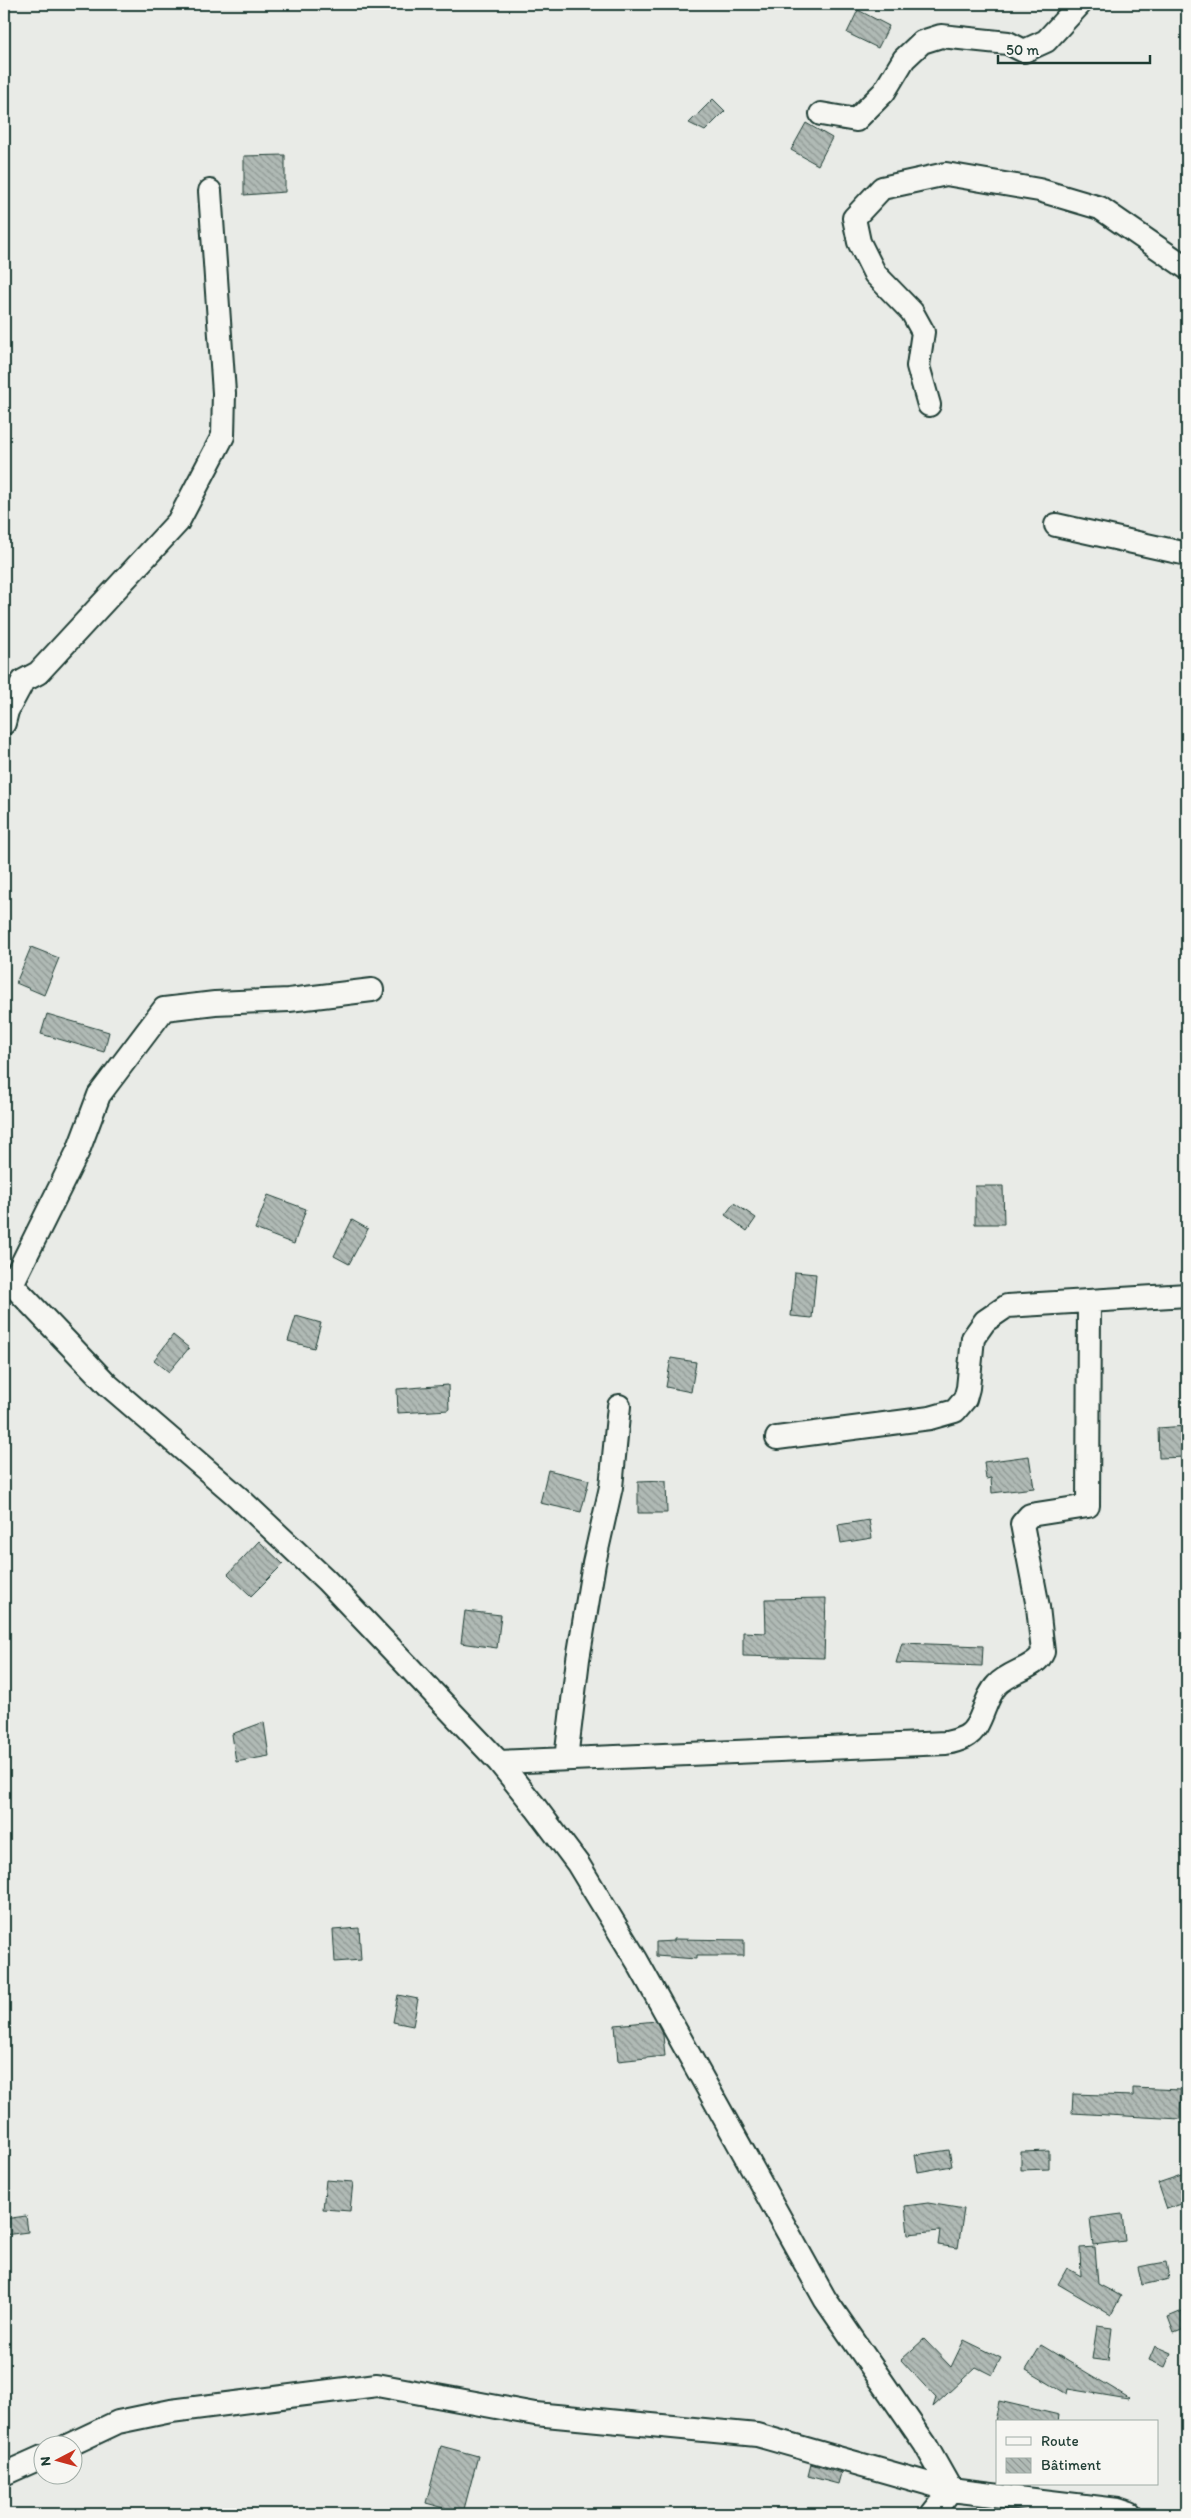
<svg xmlns="http://www.w3.org/2000/svg" width="1191" height="2518" viewBox="0 0 1191 2518" font-family="Itim,sans-serif">
	<defs>
		<pattern id="building-back-hatch" width="6" height="6" patternUnits="userSpaceOnUse" patternTransform="scale(1.25)"><rect width="6" height="6" fill="#b0bab5"/><path d="M-1 5l2 2M0 0l6 6M5-1l2 2" fill="none" stroke="#8f9894"/></pattern>
	</defs>
	<rect width="100%" height="100%" fill="#e9ebe7"/>
	<filter id="ink" filterUnits="userSpaceOnUse"><feTurbulence type="fractalNoise" baseFrequency=".02" numOctaves="2"/><feDisplacementMap in="SourceGraphic" scale="10" xChannelSelector="R" yChannelSelector="G"/><feConvolveMatrix kernelMatrix="1 2 1 2 8 2 1 2 1" color-interpolation-filters="sRGB"/></filter>
	<g filter="url(#ink)">
		<path fill="url(#building-back-hatch)" stroke="#1f3d34" d="M858 10 889 26 878 48 847 33Z
			M713 99 725 111 705 131 689 123Z
			M806 123 832 138 818 165 791 150Z
			M285 155V192L244 195V156Z
			M31 947 59 958 44 995 16 983Z
			M47 1014 109 1032 104 1052 41 1034Z
			M975 1186H1003L1004 1224H975Z
			M268 1195 306 1209 294 1244 255 1229Z
			M734 1203 756 1218 747 1231 725 1215Z
			M352 1220 368 1229 349 1264 334 1256Z
			M795 1272 816 1274 812 1318 791 1316Z
			M296 1316 321 1323 314 1348 288 1341Z
			M173 1335 189 1348 169 1372 154 1360Z
			M671 1358 696 1362 691 1392 666 1387Z
			M448 1385 449 1410 398 1413 397 1389Z
			M1186 1426 1187 1457 1159 1458 1158 1428Z
			M1029 1456 1034 1488 992 1493 991 1478 986 1479 984 1462Z
			M548 1470 589 1480 581 1512 540 1503Z
			M666 1481 667 1513H638V1482Z
			M869 1520 872 1538 841 1543 838 1525Z
			M259 1541 283 1564 251 1596 228 1574Z
			M826 1598 824 1658 743 1656V1632L766 1633 765 1599Z
			M465 1611 501 1615 497 1648 461 1643Z
			M902 1643 983 1646 982 1666 896 1663Z
			M264 1722 269 1756 236 1762 232 1734Z
			M359 1928 361 1960 335 1962 333 1930Z
			M674 1939 744 1940V1956H696V1959L656 1956V1942L674 1941Z
			M398 1995 418 1999 413 2026 393 2022Z
			M656 2021 663 2035 665 2056 618 2061 615 2025Z
			M1133 2088 1181 2090 1180 2119 1072 2113 1073 2094 1133 2096Z
			M949 2150 952 2166 918 2172 915 2155Z
			M1049 2151V2169L1021 2170V2152Z
			M1187 2173V2202L1167 2209 1158 2183Z
			M326 2180 353 2182 350 2211 323 2209Z
			M928 2203 964 2209 958 2248 938 2245 940 2231 908 2234 905 2206Z
			M1122 2214 1125 2241 1093 2245 1090 2218Z
			M26 2216 28 2232 4 2235V2219Z
			M1095 2247 1098 2284 1121 2296 1111 2315 1058 2284 1067 2268 1081 2276 1080 2248Z
			M1166 2262 1169 2279 1142 2285 1138 2267Z
			M1187 2309V2328L1174 2333 1168 2317Z
			M1097 2326 1112 2328 1108 2361 1092 2359Z
			M924 2339 951 2367 964 2340 1001 2358 992 2375 976 2367 933 2407 936 2398 901 2360Z
			M1041 2345 1129 2398 1128 2399 1068 2389 1067 2394 1026 2370Z
			M1155 2346 1171 2353 1165 2367 1149 2360Z
			M999 2401 1059 2415 1058 2422H995Z
			M441 2446 478 2456 463 2513 426 2503Z
			M811 2464 841 2473 838 2484 808 2476Z"/>
		<g fill="none" stroke-linecap="round" stroke-linejoin="round">
			<g stroke="#1f3d34" stroke-width="26">
				<path id="street" d="M821 114 856 120 884 92 904 59 922 42 941 36 1008 43 1024 51 1046 41 1080 4
					M929 405 918 366 923 332 912 312 875 274 859 242 854 218 882 188 946 174 1039 190 1100 208 1187 268
					M1056 525 1187 554
					M4 723 7 711 23 681 38 673 178 522 223 436 224 393 210 191
					M4 1276 108 1385 238 1497 326 1580 499 1762 536 1808 578 1864 637 1961 825 2299 925 2444 951 2490 932 2514
					M12 1284 78 1151 99 1095 164 1009 215 1003 289 1000 372 990
					M777 1438 930 1418 955 1411 965 1399 968 1388 973 1338 985 1321 1007 1306 1187 1295
					M566 1759 578 1659 594 1563 611 1487 619 1406
					M499 1762 946 1743C952 1742 959 1740 965 1737 983 1728 983 1699 997 1685 1010 1671 1037 1668 1043 1652L1038 1607 1022 1524 1030 1515 1088 1506 1089 1302
					M67 2446 118 2422 171 2411 377 2385 535 2414 757 2435 951 2490 1118 2510 1130 2514
					M4 2474 42 2457"/>
			</g>
			<use href="#street" stroke="#f6f6f2" stroke-width="22"/>
		</g>
	</g>
	<rect width="1191" height="2518" fill="none" stroke="#f6f6f2" stroke-width="20"/>
	<rect x="10" y="10" width="1171" height="2498" fill="none" stroke="#1f3d34" stroke-width="2" filter="url(#ink)"/>
	<rect x="996" y="2420" width="162" height="65" fill="#f6f6f2" stroke="#a0aca6"/>
	<rect x="1006" y="2437" width="25" height="8" fill="#f6f6f2" stroke="#a0aca6"/>
	<text x="1041" y="2446" font-size="15" fill="#1f3d34">Route</text>
	<rect x="1006" y="2458" width="25" height="15" fill="url(#building-back-hatch)" stroke="#a0aca6"/>
	<text x="1041" y="2470" font-size="15" fill="#1f3d34">Bâtiment</text>
	<g transform="translate(58 2460) rotate(264)"><circle r="24" fill="#f6f6f2" stroke="#a0aca6"/>
	<path d="M0-4L9 19L0 12L-9 19Z" fill="#c8321e"/>
	<text y="-8" font-size="14" font-weight="bold" text-anchor="middle" fill="#1f3d34">N</text>
	</g>
	<path d="M998 55v8h152v-8" fill="none" stroke="#1f3d34" stroke-width="2.5"/>
	<text x="1006" y="55" font-size="15" fill="#1f3d34" stroke="#f6f6f2" stroke-width="4" paint-order="stroke">50 m</text>
</svg>
